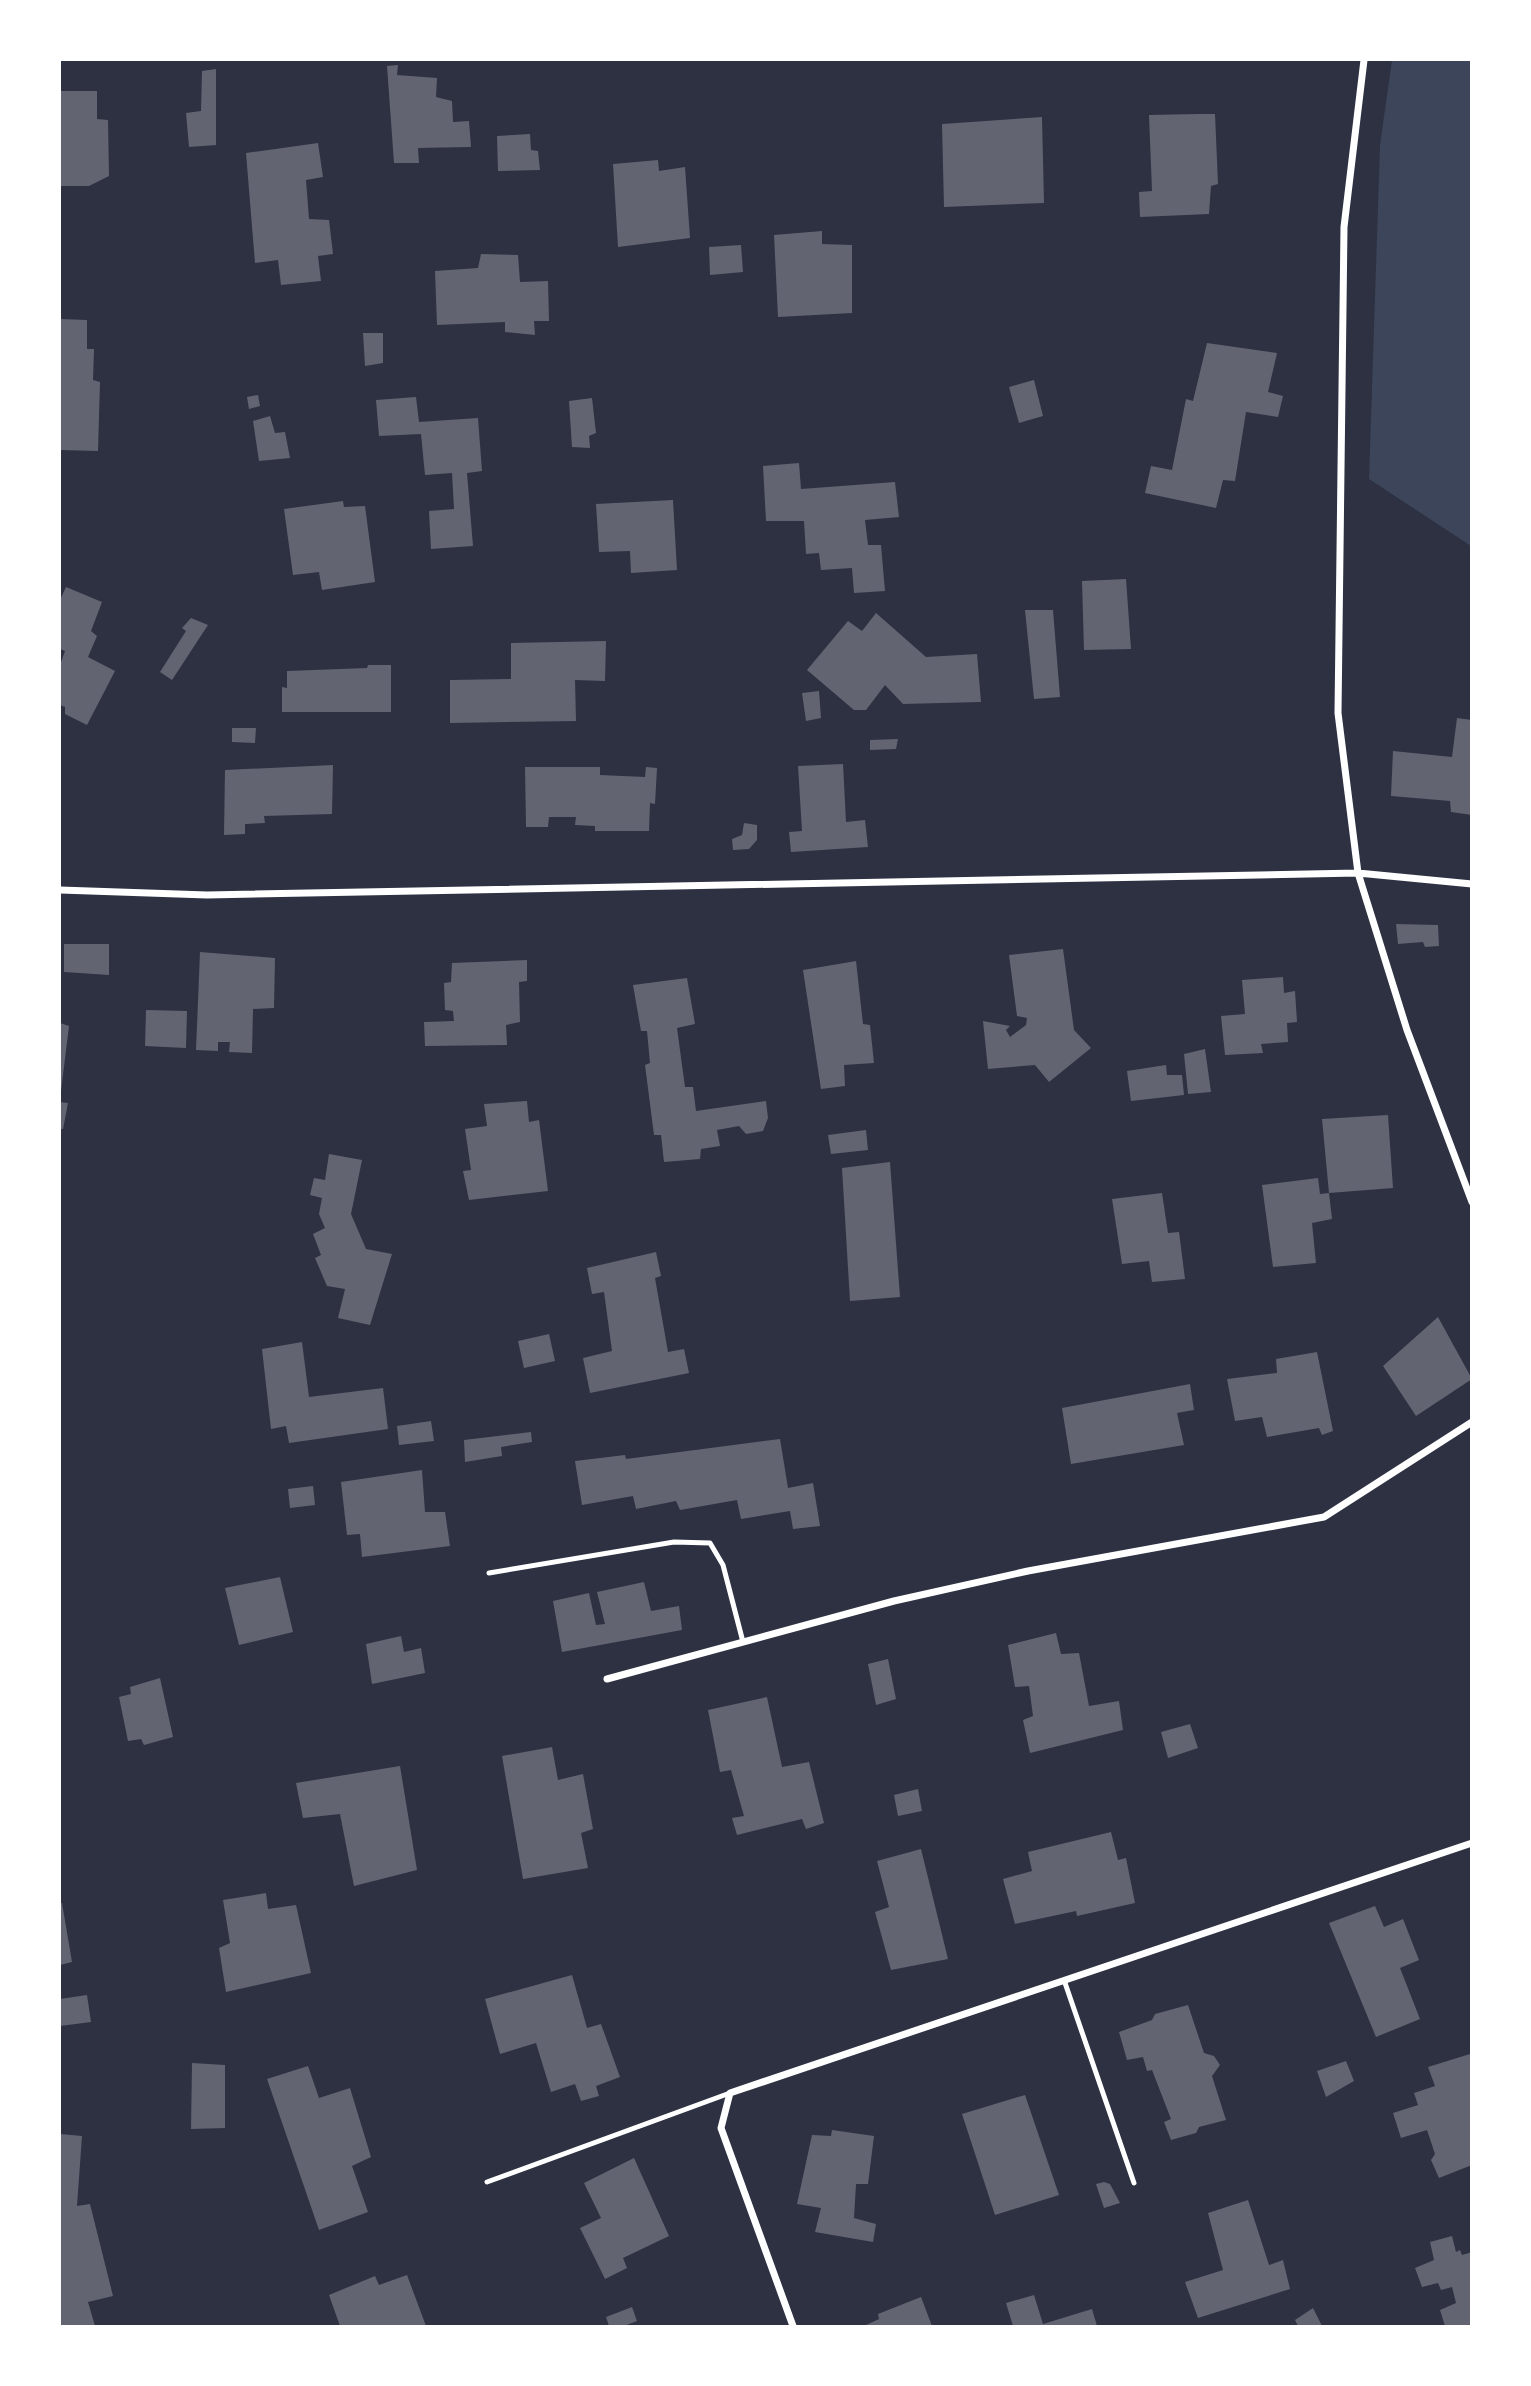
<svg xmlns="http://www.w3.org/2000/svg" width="1531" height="2386" viewBox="0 0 1531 2386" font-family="'Nunito Sans',sans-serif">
	<rect width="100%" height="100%" fill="#2d3142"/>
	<path fill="#3c4559" d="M1392 60H1471V546L1369 479 1380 145Z"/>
	<path fill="#626471" d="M398 65 397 75 437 78 436 97 452 101 453 122 469 121 471 147 418 148 419 163H394L387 66Z
		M216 69V145L189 147 186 113 201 111 202 71Z
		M60 91H97V119L108 120 109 176 89 186H60Z
		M1198 114H1215L1218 184 1211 186 1209 214 1140 217 1139 192 1152 191 1149 115Z
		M1042 117 1044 203 944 207 942 124Z
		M530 134 531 150 538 151 540 170 498 171 497 136Z
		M318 143 323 177 306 180 309 219 329 220 333 254 318 256 321 281 281 285 278 260 255 263 246 153Z
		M658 160 659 171 685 167 690 238 618 247 613 164Z
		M822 231V244L852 245V313L778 317 774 235Z
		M741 245 743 272 710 275 709 247Z
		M481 254 518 255 520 282 548 281 549 321H534L535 335 505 332V322L437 325 435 271 478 268Z
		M60 319 87 320V349H94L93 380 100 382 98 451 60 450Z
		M363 333H383V363L365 366Z
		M1207 343 1277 353 1268 392 1283 396 1278 417 1246 412 1235 481 1223 480 1216 508 1145 493 1151 466 1172 470 1186 399 1193 401Z
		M1034 380 1043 416 1019 423 1009 387Z
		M258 395 260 406 249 409 247 397Z
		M416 397 419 422 478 418 482 471 467 473 473 546 431 549 429 511 454 509 452 473 425 475 421 434 379 436 376 400Z
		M592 398 596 433 589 436 590 448 572 447 569 401Z
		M270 416 275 433 285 432 290 458 259 461 253 421Z
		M799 463 801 489 895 482 899 517 865 520 868 545H881L885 591 854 593 852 568 821 570 819 553 806 554 804 521H766L763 466Z
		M673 500 677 570 631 573 630 551 599 552 596 504Z
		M343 501 344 507 365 506 375 582 322 590 319 572 293 575 284 509Z
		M1126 579 1131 649 1084 650 1082 581Z
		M66 587 102 602 91 631 97 636 88 657 115 671 87 725 65 714V707L60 705V665L65 651 60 649V600Z
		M1025 610H1053L1060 697 1034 699Z
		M876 613 926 657 977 654 981 702 903 704 885 685 866 710H854L807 670 848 621 862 631Z
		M191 618 208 625 172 680 160 672 186 631 182 628Z
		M606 641 605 681 575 680 576 721 450 723V680L511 679V643Z
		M368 665H391V712H282V687L287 688V671L367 668Z
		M819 691 821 718 806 721 802 693Z
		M1457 718 1472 720V815L1451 812 1450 801 1391 796 1393 751 1452 757Z
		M232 728H256L255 743 232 742Z
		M898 739 896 749 870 750V740Z
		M843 764 846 822 865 820 868 847 791 852 789 832 802 831 798 766Z
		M333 765 332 814 264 816 265 823 245 824V834L224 835 225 770Z
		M525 767H600V775L645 777 646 767 657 768 655 804 650 803 649 831H595V826L575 825 576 817H549L548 827H526Z
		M744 823 757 825V840L749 849 733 850 732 839 742 835Z
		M1396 924 1438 925 1439 946 1425 947 1423 942 1398 944Z
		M64 944H109V975L64 972Z
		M1063 949 1074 1030 1091 1048 1049 1082 1035 1065 988 1069 983 1021 1010 1026 1006 1030 1010 1037 1026 1025 1027 1018 1017 1016 1009 955Z
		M200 952 275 958 274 1008 253 1009 252 1053 229 1052 230 1042H218V1051L196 1050Z
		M527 960V981L519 982 520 1022 506 1025 507 1045 425 1046 424 1022 454 1021 453 1011 445 1010 444 983 451 982 452 963Z
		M856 961 863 1024 870 1025 874 1063 844 1065 845 1086 821 1089 803 970Z
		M1283 977 1284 993 1295 991 1297 1022 1287 1023 1288 1042 1261 1044 1263 1053 1225 1055 1221 1016 1245 1014 1242 980Z
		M687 978 695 1024 677 1028 685 1087H693L696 1111 766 1101 768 1118 763 1131 746 1134 739 1126 717 1130 720 1146 701 1149 700 1159 664 1162 661 1135H654L645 1065 650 1063 647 1031H641L633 985Z
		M146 1010 187 1011 186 1048 145 1046Z
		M60 1023 69 1026 61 1091H60Z
		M1205 1049 1211 1092 1188 1094 1184 1054Z
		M1166 1065 1167 1075H1182L1184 1095 1131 1101 1127 1071Z
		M527 1101 529 1122 539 1120 548 1191 469 1200 463 1171 471 1170 465 1129 487 1126 484 1104Z
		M60 1102 68 1103 63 1129H60Z
		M1388 1115 1393 1188 1329 1193 1322 1119Z
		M866 1130 868 1150 831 1154 828 1135Z
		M329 1154 362 1160 351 1214 366 1249 392 1254 370 1325 338 1318 345 1289 327 1286 315 1258 321 1255 313 1234 325 1228 319 1214 322 1198 310 1195 314 1178 325 1180Z
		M890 1162 900 1297 850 1301 842 1168Z
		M1318 1178 1320 1194 1329 1193 1332 1219 1312 1223 1316 1263 1273 1267 1262 1185Z
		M1162 1193 1168 1233 1179 1232 1185 1279 1152 1282 1149 1261 1122 1264 1112 1199Z
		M656 1252 661 1276 655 1278 668 1352 684 1349 689 1373 590 1393 583 1358 612 1351 604 1292 592 1294 587 1268Z
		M1438 1317 1472 1379 1416 1416 1383 1366Z
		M549 1334 555 1361 524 1368 518 1341Z
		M302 1342 309 1397 383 1388 388 1429 289 1443 286 1426 271 1429 262 1349Z
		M1317 1352 1333 1431 1322 1435 1319 1428 1267 1437 1262 1417 1235 1421 1227 1379 1277 1373 1276 1359Z
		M1190 1384 1194 1410 1177 1413 1184 1445 1071 1464 1062 1408Z
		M431 1421 434 1441 399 1445 397 1426Z
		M531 1432 532 1442 501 1447 502 1456 465 1462 464 1440Z
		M780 1439 788 1488 813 1483 820 1526 793 1529 790 1511 741 1519 737 1500 680 1510 676 1501 636 1509 633 1496 582 1505 575 1461 625 1455 626 1459Z
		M422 1470 425 1512H445L450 1546 362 1557 360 1534 347 1535 341 1482Z
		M313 1486 315 1505 290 1508 288 1489Z
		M280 1577 293 1632 239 1645 225 1588Z
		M644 1582 651 1611 679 1606 682 1630 562 1652 553 1601 589 1593 596 1625 605 1624 597 1592Z
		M1056 1633 1061 1654 1079 1653 1089 1706 1119 1701 1123 1730 1030 1753 1023 1720 1033 1716 1029 1686 1015 1687 1008 1645Z
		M401 1636 404 1652 421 1648 425 1673 372 1684 366 1644Z
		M888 1659 896 1699 876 1705 868 1664Z
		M160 1678 173 1737 144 1745 141 1739 128 1741 119 1697 131 1694 130 1687Z
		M767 1697 782 1767 809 1762 824 1823 806 1829 802 1819 737 1835 732 1818 744 1816 731 1770 720 1772 708 1710Z
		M1190 1724 1198 1748 1168 1758 1161 1732Z
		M552 1747 558 1780 583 1774 593 1829 581 1833 588 1868 523 1879 502 1756Z
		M400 1766 417 1870 354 1886 340 1814 303 1818 296 1783Z
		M918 1789 922 1811 898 1816 894 1795Z
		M1111 1832 1118 1860 1126 1858 1135 1903 1077 1916 1076 1911 1015 1924 1003 1879 1032 1871 1028 1852Z
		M921 1849 948 1959 891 1970 875 1912 889 1907 877 1861Z
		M266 1893 268 1909 296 1905 311 1973 226 1992 219 1948 230 1943 223 1900Z
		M60 1903H62L72 1962 60 1965Z
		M1375 1906 1384 1927 1403 1919 1419 1960 1400 1968 1420 2019 1376 2037 1329 1923Z
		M572 1975 587 2028 601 2024 620 2077 596 2086 599 2096 581 2101 575 2084 551 2092 536 2043 500 2054 485 1999Z
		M87 1995 91 2022 60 2026V1999Z
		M1188 2005 1204 2053 1214 2056 1220 2065 1212 2076 1226 2120 1199 2127 1196 2133 1171 2140 1164 2122 1171 2119 1152 2070 1147 2071 1143 2057 1127 2060 1119 2032 1152 2020 1155 2014Z
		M1470 2054 1472 2165 1439 2178 1431 2160 1435 2154 1427 2130 1401 2138 1393 2113 1418 2105 1414 2093 1435 2086 1428 2067Z
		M1346 2061 1354 2081 1326 2097 1317 2071Z
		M192 2063 225 2065V2128L191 2129Z
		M308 2066 319 2098 350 2088 371 2157 352 2166 368 2212 319 2230 267 2079Z
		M1025 2095 1059 2195 995 2215 962 2114Z
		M832 2130 874 2136 868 2184H856L854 2218 876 2224 873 2242 815 2232 821 2208 797 2204 812 2135 831 2136Z
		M60 2134 82 2136 77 2206 90 2204 113 2296 88 2302 95 2326H60Z
		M634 2158 669 2236 623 2258 627 2268 605 2279 580 2228 601 2218 584 2183Z
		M1104 2182 1110 2184 1120 2203 1104 2208 1096 2184Z
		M1248 2200 1269 2265 1283 2260 1290 2289 1198 2318 1185 2282 1223 2270 1208 2213Z
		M1452 2236 1456 2252 1460 2250 1462 2255 1472 2252V2326H1445L1440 2310 1456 2303 1452 2287 1441 2290 1438 2283 1422 2287 1415 2268 1434 2260 1430 2242Z
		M407 2275 426 2326H340L329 2295 375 2276 379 2285Z
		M1034 2295 1043 2324 1092 2309 1097 2326H1013L1006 2303Z
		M921 2297 932 2326H864L879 2319 878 2314Z
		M632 2307 637 2321 624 2326H609L606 2317Z
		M1313 2308 1322 2326H1298L1295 2320Z"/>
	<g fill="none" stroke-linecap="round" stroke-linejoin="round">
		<path stroke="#fff" stroke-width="5" d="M489 1573 674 1542 710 1543 723 1565 743 1642
			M1064 1980 1134 2183
			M487 2182 730 2093"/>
		<path stroke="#fff" stroke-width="7" d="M1364 60 1344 227 1338 713 1358 873 1407 1030 1472 1202
			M60 890 207 895 1358 873 1472 884
			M607 1679 894 1601 1028 1571 1324 1517 1472 1422
			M793 2326 721 2128 730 2093 1472 1843"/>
	</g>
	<rect width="1531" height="2386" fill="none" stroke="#ffffff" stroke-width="122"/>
</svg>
